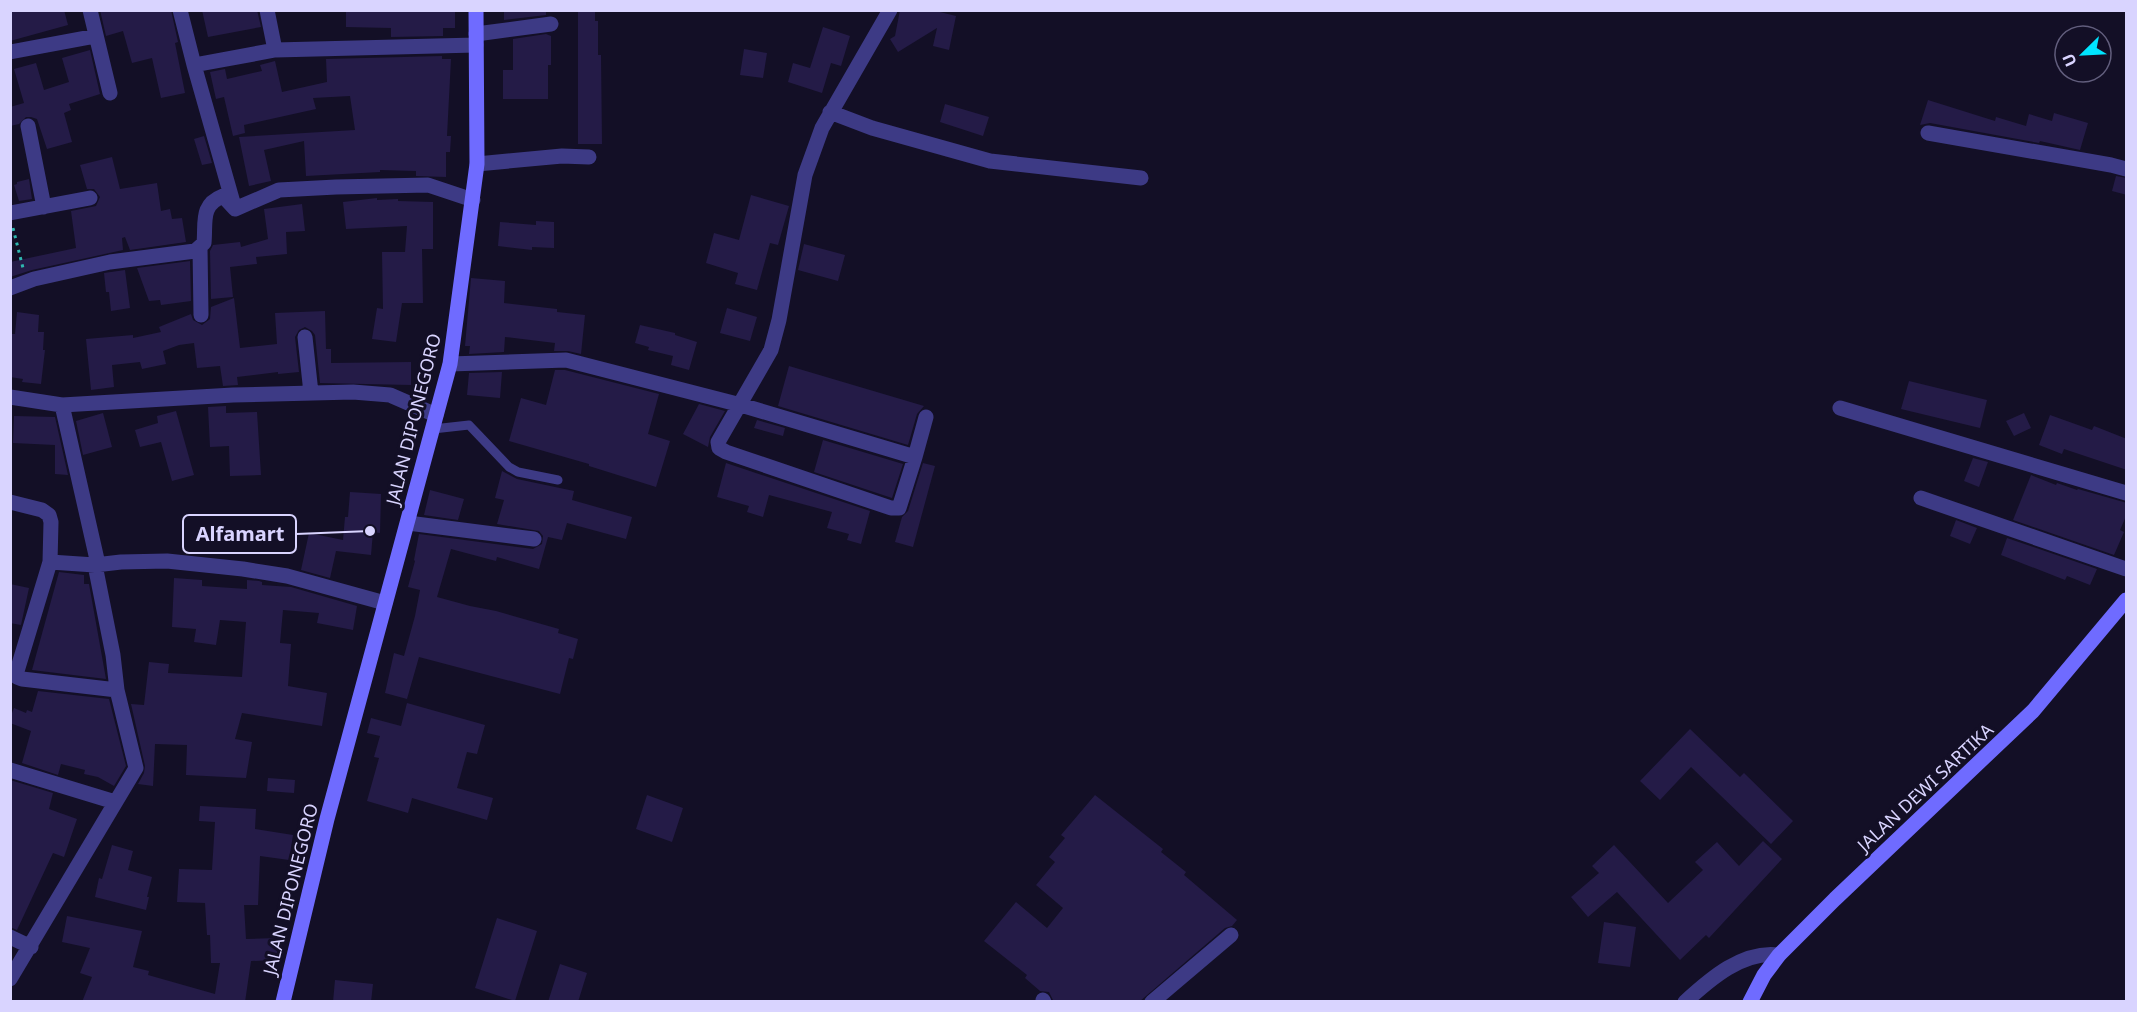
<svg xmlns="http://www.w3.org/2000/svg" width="2137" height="1012" viewBox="0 0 2137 1012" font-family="'Noto Sans',sans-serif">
	<rect width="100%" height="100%" fill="#130f26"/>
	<path fill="#241b47" d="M10 10H64L68 25 10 41Z
		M100 10H171L178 42 175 43 185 93 161 98 152 58 132 63 123 31 106 36Z
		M202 10H257L261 27 208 37Z
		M346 10H455V28H443V36L391 37V28L346 27Z
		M504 10H546V15L504 20Z
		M578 10H595V21H598V55H601L602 144H578Z
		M900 10H932L956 16 949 50 933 46 937 28 898 52 890 39 895 36Z
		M823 27 850 36 841 66 831 63 822 93 788 82 793 63 810 68Z
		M546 34 551 36V65H548V99H503V70H513V39Z
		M744 49 767 53 763 78 740 75Z
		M90 50 100 94 69 104 71 110 64 113 72 142 47 149 37 119 31 117H26L19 124 10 126V107L24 103 14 69 36 63 44 90 69 82 62 58Z
		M442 56V59H451L447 136H451L450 152H446V177L416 176V171L380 170V172L306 176 304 141 264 150 271 181 249 186 239 137 355 130 350 96 313 98 316 109 244 125 245 133 233 136 224 97 216 99 210 72 225 69 227 79 262 71 260 65 275 61 282 92 327 82 326 59Z
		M1928 100 1995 121 1996 117 2026 126 2029 114 2052 121 2054 113 2088 123 2080 150 2040 141 2039 143 1930 123 1920 125Z
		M945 104 989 117 983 136 940 122Z
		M204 136 212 163 202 165 194 139Z
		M112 157 120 189 157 183 161 211 170 209 172 219 182 218 186 242 130 250 125 237 122 238 123 250 32 270 10 277V262L76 248 71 211 96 206 100 197 94 189H87L80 165Z
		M2116 176 2127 178V195L2112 191Z
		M29 179 32 199 19 201 14 185 17 184V182Z
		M751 195 789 206 778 245 770 243 757 290 735 284 738 273 706 263 714 233 739 240Z
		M377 198V200L398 199V201L433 202V249H422L423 303H402L396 342 372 339 377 308 383 309 382 252H405L407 226 346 229 343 202Z
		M302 204 305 231 286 232 287 254 256 257 257 264 230 267 233 297 211 299 210 251 213 245 240 242 241 247 268 239 264 209Z
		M536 221 554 222V248L532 247V250L498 246 500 222 536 225Z
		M804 244 845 255 838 281 798 270Z
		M190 261 191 301 161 305 160 300 149 301 137 268Z
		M125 270 130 308 111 311 109 292H106L104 273Z
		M471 278 505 281 504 303 557 309V312L585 315 581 354 568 351H554L555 343 505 337 504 352 469 354 470 346H465Z
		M234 298 240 348 277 344 275 313 325 311 326 349H331V363L411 362V385L320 383 315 335 312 331 305 327 299 330 295 337 299 372 278 374V372L237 377 238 385 223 386 220 366 197 368 194 343 179 345 163 351 166 364 142 369 140 362 112 365 114 387 91 390 86 339 133 335V338L161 332 159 327 191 314 193 320 202 325 210 319 211 307Z
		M727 308 757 317 750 341 720 333Z
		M17 312 39 315 38 332H44L43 350H45L41 384 22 382 23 379 10 377 12 334H15Z
		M640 325 675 333V335L697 342 689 370 671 365 673 356 648 350 649 347 635 343Z
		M789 366 924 406 917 414 908 445 778 406Z
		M555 370H565L659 394 648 434 670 441 656 487 589 466V464L509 441 521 398 546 405Z
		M502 372 500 398 467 395 469 373Z
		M1909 381 1987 400 1980 428 1901 409Z
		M699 404 725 411 710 437 708 447 683 434Z
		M226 406V413L257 412 261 475 230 476 229 446 210 447 208 407Z
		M176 411 194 475 172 481 161 442 140 447 135 430 158 423 157 416Z
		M103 413 112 447 83 455 76 421Z
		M2024 413 2031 428 2014 436 2006 421Z
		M2050 415 2092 430 2094 426 2127 439V470L2064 449 2062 454 2039 445Z
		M14 416 55 417 68 475 55 474V445L13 443Z
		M757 420 785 428 783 436 754 428Z
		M823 440 903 464 892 498 814 472Z
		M1973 458 1988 462 1979 487 1964 481Z
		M726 463 870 511 861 544 847 540 849 534 827 528 832 512 769 495 763 517 747 512 749 506 717 497Z
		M923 463 935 466 913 547 895 542 902 517 908 511Z
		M502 471 517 479 574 491 572 500 632 517 626 539 567 523 562 540 548 537 539 569 497 557 496 561 451 549 437 597 470 606 496 611 559 629 558 633 578 639 573 659 569 658 560 694 419 657 407 699 385 693 394 653 404 656 415 616 420 590 408 587 415 561 414 560 419 534 533 549 542 544 543 536 539 531 497 524 504 500 495 498Z
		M2031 475 2056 485 2057 483 2077 490 2078 489 2127 503V514L2120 530 2124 532 2114 555 2013 520Z
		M430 490 464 499 458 520 424 515Z
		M350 492 381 494 380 533 373 532 371 555 336 551 330 578 301 570 309 533 343 540 345 517H348Z
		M1956 520 1977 528 1970 544 1950 536Z
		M2007 538 2097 569 2090 585 2067 576 2065 580 2001 555Z
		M59 572 84 575V584H89L106 679 32 670Z
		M174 578 202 580V586L247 589V580L259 581 262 582V585L291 587 357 606 353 630 317 623 319 613 283 610 280 643 291 644 288 686 327 693 322 726 242 713 235 739 252 742 246 778 186 775 187 745 155 744 153 786 138 784 144 773 145 766 131 704 144 705 149 662 169 664 168 673 242 677 246 622 220 620 216 645 194 642 196 629 172 627Z
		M10 584 29 588 21 625 10 623Z
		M38 691 109 699 126 766 114 786 98 777 84 774 85 770 61 764 58 775 22 763 31 731 10 723V718L14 708 26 713 27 710 32 712Z
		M407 703 485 725 477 754 467 752 457 788 493 798 487 820 412 798 408 813 367 801 379 758 374 757 380 736 367 733 371 718 401 726Z
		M1690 729 1740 777 1744 773 1793 821 1771 844 1691 767 1660 800 1640 781Z
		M268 778 295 780 294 793 267 791Z
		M10 780 53 793 49 809 77 819 64 857 53 853 17 930 10 927Z
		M647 795 683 808 672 842 636 829Z
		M1095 795 1163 849 1161 852 1186 872 1184 875 1237 920 1232 926 1225 928 1139 1002H1054L1049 992 1040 991 1025 978 1027 975 984 941 1016 902 1047 928 1063 908 1036 885 1055 862 1049 857 1065 838 1061 835Z
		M200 806 256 809 255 829 293 835 289 860 260 856 258 905H244L246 939 277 938 278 960 251 961 245 1002H82L92 977 80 973 90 948 62 942 67 916 142 931 133 967 149 971 148 975 215 994 220 963H211L210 935H207L205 903 177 902 179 869 212 870 215 822 199 821Z
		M1763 841 1782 859 1709 938 1706 935 1680 960 1617 892 1588 917 1571 897 1599 873 1592 866 1614 845 1668 903 1703 870 1695 862 1717 842 1739 866Z
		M112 845 133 851 128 870 152 877 147 897H149L146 910 95 897 99 878 102 879Z
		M497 918 537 931 515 1001 475 988Z
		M1604 922 1636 927 1630 967 1598 963Z
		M560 964 587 973 578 1002H548Z
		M335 980 373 984 371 1002H333Z"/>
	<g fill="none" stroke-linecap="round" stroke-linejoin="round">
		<path stroke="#2fb8b0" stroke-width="3" stroke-dasharray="3 4.5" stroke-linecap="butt" d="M13 228 23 268"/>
		<path stroke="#3d3a85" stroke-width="9" d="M433 429 469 425 509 467 518 472 558 480"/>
		<path stroke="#3d3a85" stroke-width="15" d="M90 10 110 93
			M180 10 194 65
			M267 10 275 50
			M476 34 551 24
			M10 52 96 36
			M830 112 872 128 990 161 1141 178
			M28 126 44 207
			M1928 133 2111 165 2126 169
			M477 164 562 156 589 157
			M234 206 194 65 275 50 476 45
			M10 213 90 198
			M200 248 201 315
			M10 288 34 279 110 262 195 251 204 243C206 222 200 205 223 196L235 209 279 190 336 187 428 185 473 200
			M305 337 311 393
			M450 364 566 360 741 405 915 457 899 508H891L726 452 719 448 718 442 771 350 779 320 805 175 822 128 890 10
			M10 397 62 405 233 395 353 392 390 395 436 415
			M62 405 98 564
			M1840 408 2126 493
			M915 457 926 417
			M1921 498 2126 569
			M10 502 42 510 49 515 51 522 50 562
			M408 523 534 539
			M117 690 22 679 17 677V671L50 562 95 565 121 562 167 561 243 569 287 576 385 603
			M10 770 115 802
			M10 937 31 947
			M10 979 136 768 117 690 113 655 95 565
			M1043 1000 1044 1002
			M1152 1002 1231 935
			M1685 1002C1710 979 1743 950 1779 955"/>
		<path stroke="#6f6bff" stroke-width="15" d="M283 1002 327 819 450 364 477 164 476 10
			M1750 1002 1764 975 1779 955 1835 899 2033 711 2126 600"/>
	</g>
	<g text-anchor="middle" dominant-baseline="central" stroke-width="6" stroke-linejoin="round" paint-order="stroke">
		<g font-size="18" fill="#d9d4ff" stroke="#130f26">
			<text transform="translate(413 419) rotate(-76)">JALAN DIPONEGORO</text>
			<text transform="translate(1925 787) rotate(-43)">JALAN DEWI SARTIKA</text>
			<text transform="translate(290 889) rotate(-76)">JALAN DIPONEGORO</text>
		</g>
	</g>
	<path fill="none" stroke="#d9d4ff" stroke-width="2" d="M370 531L296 534"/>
	<circle fill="#d9d4ff" stroke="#130f26" stroke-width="2" cx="370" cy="531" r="6"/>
	<rect fill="#130f26" stroke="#d9d4ff" stroke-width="2" x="183" y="515" width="113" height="38" rx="6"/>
	<g font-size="20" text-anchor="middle" font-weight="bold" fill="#d9d4ff">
		<text x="240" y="541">Alfamart</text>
	</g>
	<rect width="2137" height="1012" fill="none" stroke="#d9d4ff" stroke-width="24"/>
	<g transform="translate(2083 54) rotate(246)"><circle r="28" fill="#130f26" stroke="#625e7d" stroke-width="1.5"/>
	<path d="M0-4.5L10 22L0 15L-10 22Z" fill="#00e5ff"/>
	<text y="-9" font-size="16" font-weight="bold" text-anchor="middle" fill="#d9d4ff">U</text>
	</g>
</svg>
